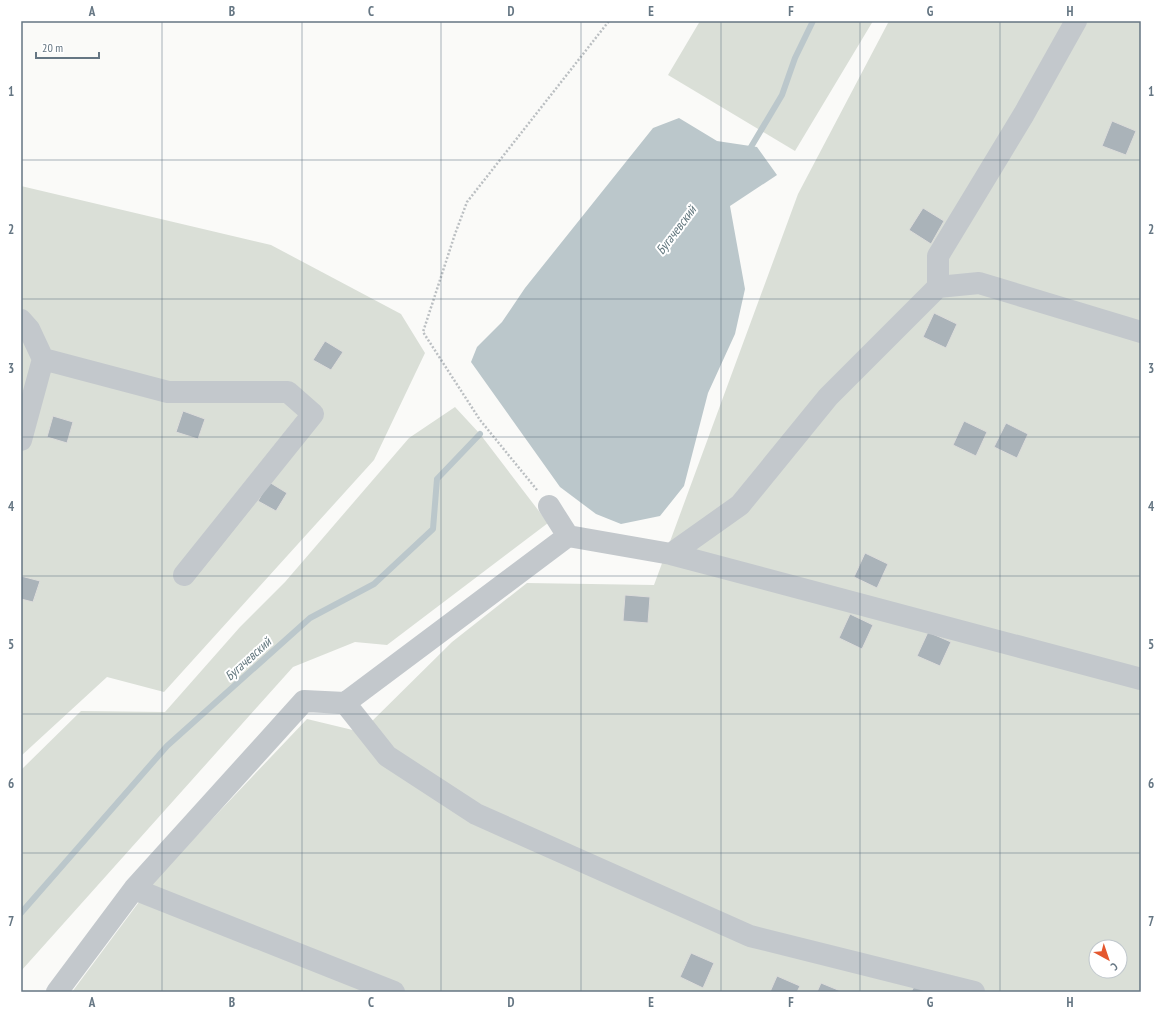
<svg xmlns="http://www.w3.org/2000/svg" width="1162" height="1013" viewBox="0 0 1162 1013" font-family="'PT Sans Narrow',sans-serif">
	<rect width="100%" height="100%" fill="#fafaf8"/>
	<path fill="#dadfd7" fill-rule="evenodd" d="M700 21H873L795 151 668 75Z
		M889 21H1141V992H72L159 875 307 719 361 732 452 642 527 583 654 585 798 194ZM1096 947H1120V971H1096Z
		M21 186 271 245 401 314 425 353 374 460 164 692 107 677 21 756Z
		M455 407 480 434 548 523 387 645 355 642 293 667 21 971V770L81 711 165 712 240 627 285 582 409 438Z"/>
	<path fill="#bbc7cb" d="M679 118 717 141 757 147 777 175 730 206 745 289 735 334 708 393 684 486 660 516 621 524 596 514 560 487 471 362 477 347 502 322 525 288 653 128Z"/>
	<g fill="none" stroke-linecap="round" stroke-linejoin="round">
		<path stroke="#bbc7cb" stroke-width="6" d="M748 152 782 95 795 58 813 21
			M21 913 167 746 310 618 374 584 433 529 437 479 480 434"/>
	</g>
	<path fill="#aab3b9" stroke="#dcdcda" d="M1112 121 1136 131 1126 155 1102 146Z
		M923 208 944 221 931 244 909 230Z
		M934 313 957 324 946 348 923 337Z
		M325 341 343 352 331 370 313 360Z
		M183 411 205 419 198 439 176 432Z
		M53 416 73 422 67 443 47 437Z
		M964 421 987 432 976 456 953 445Z
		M1006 423 1028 434 1017 458 994 447Z
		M269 482 287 493 276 511 258 501Z
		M865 553 888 564 877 588 854 577Z
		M21 576 40 581 33 602 21 599Z
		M625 595 650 597 648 623 623 621Z
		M850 614 873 625 862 649 839 638Z
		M928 632 951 642 940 666 917 656Z
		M691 953 714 963 703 988 680 977Z
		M777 976 800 986 797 992H770Z
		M821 983 843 992H817Z
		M915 985 927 992H911Z"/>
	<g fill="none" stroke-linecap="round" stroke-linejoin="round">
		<path stroke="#bbbfc2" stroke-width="2.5" stroke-dasharray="2 2" stroke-linecap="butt" d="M537 490 480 420 423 332 455 234 467 202 609 21"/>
		<path stroke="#c3c8cc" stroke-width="22" d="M938 287 979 283 1141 332
			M21 320 29 329 43 359 168 392H288L313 414 184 575
			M21 440 43 359
			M549 506 568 536
			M671 554 1141 679
			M134 889 394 992
			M57 992 134 889 304 701 345 703
			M974 992 750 936 476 814 387 756 345 703 568 536 671 554 740 505 828 397 938 287V256L1024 114 1076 21"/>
	</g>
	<path fill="none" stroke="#657683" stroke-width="1" stroke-opacity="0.55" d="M162 21V992M302 21V992M441 21V992M581 21V992M721 21V992M860 21V992M1000 21V992M21 160H1141M21 299H1141M21 437H1141M21 576H1141M21 714H1141M21 853H1141"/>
	<g text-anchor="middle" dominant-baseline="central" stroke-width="4" stroke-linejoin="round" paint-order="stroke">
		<g font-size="13" font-style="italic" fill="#60757c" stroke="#fff">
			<text transform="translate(676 230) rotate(-53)">Бугачевский</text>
			<text transform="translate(248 659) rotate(-42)">Бугачевский</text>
		</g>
	</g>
	<rect width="1162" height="1013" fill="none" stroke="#ffffff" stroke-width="44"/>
	<g transform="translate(1108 959) rotate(140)"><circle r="19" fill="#ffffff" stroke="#c1c8cd"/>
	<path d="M0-3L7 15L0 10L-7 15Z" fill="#e4572e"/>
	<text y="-6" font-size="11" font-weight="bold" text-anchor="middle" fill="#657683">С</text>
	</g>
	<path d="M36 52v6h63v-6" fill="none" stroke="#657683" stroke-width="2"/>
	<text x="42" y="52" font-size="12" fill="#657683" stroke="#ffffff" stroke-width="3" paint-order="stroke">20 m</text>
	<rect x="22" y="22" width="1118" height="969" fill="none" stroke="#657683" stroke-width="1.5"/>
	<g font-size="13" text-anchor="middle" font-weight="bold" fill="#657683">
		<text x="92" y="16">A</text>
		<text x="232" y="16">B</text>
		<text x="371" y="16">C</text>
		<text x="511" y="16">D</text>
		<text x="651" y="16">E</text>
		<text x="791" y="16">F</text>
		<text x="930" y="16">G</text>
		<text x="1070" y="16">H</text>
		<text x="11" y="96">1</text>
		<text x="1151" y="96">1</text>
		<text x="11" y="234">2</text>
		<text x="1151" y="234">2</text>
		<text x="11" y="373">3</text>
		<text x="1151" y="373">3</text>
		<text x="11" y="511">4</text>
		<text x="1151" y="511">4</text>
		<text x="11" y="649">5</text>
		<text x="1151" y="649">5</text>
		<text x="11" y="788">6</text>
		<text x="1151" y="788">6</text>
		<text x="11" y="926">7</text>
		<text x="1151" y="926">7</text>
		<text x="92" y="1007">A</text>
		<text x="232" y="1007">B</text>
		<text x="371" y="1007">C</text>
		<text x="511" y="1007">D</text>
		<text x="651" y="1007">E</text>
		<text x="791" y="1007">F</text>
		<text x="930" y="1007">G</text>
		<text x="1070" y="1007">H</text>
	</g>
</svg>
